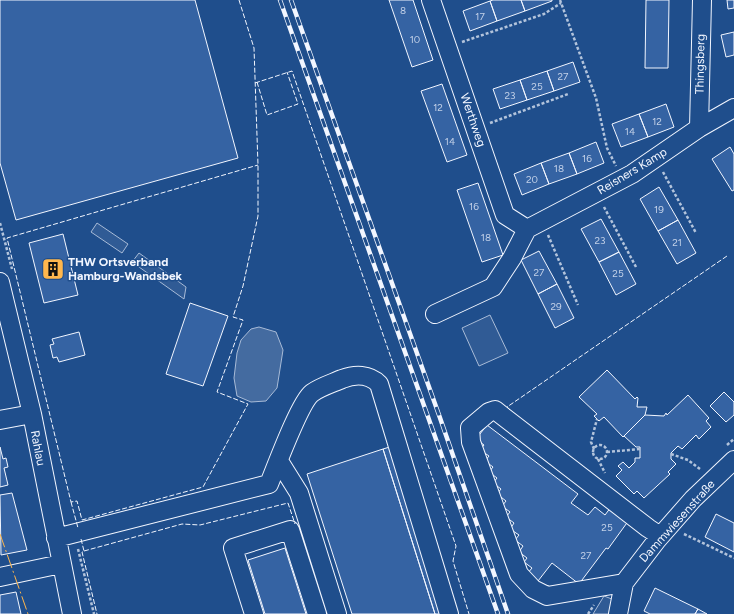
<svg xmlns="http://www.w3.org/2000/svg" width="734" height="614" viewBox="0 0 734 614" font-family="Figtree,sans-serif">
	<rect width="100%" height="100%" fill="#1f4e8c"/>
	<path fill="#305b95" stroke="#a8bbd7" d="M97 223 128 244 122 253 91 232Z
		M139 253 186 287 184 299 132 262Z
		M490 315 508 353 479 366 462 328Z
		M604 596 617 601 618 614H593Z"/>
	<path fill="#446ba0" stroke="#a8bbd7" d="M259 327 276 332 283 350 277 388 266 401 251 402 237 396 234 378 237 353 241 340 251 329Z"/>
	<path fill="#3563a3" stroke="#f2f6ff" d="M0 0H195L238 158 16 220 0 163Z
		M389 0H413L433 60 412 67Z
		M493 0H521L525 11 497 21 490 1Z
		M521 0H552V1L525 11Z
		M646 0H669L668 68H645Z
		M727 0H734V8L728 9Z
		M490 1 497 21 470 31 463 11Z
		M734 32V55L726 57 721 35Z
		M573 62 580 82 554 91 547 71Z
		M547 71 554 91 527 100 520 80Z
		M520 80 527 100 500 109 493 89Z
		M442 84 467 155 447 162 421 91Z
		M666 104 674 127 648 137 639 114Z
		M639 114 648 137 621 147 612 124Z
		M596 142 604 163 577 174 569 153Z
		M730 147 734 154V190L732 191 712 159Z
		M569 153 577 174 549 184 541 163Z
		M541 163 549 184 522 195 514 174Z
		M478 183 503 255 482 262 457 190Z
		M659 187 678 220 658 231 640 199Z
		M601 219 619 252 599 262 581 229Z
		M678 220 696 253 677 264 658 231Z
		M63 234 78 295 44 303 29 243Z
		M539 251 557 284 538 294 521 260Z
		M619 252 636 284 616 295 599 262Z
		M557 284 574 318 555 328 538 294Z
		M190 303 228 316 203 386 166 374Z
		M79 332 85 355 59 362 57 357 53 358 50 345 54 344 52 339Z
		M607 370 635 399 637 397 638 398 637 407H647L645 415 623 437 604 417 599 421 594 416 597 414 579 397Z
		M724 392 734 402V415L726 422 710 406Z
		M688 395 709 418 706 421 711 427 699 439 696 435 682 449 678 446 671 453V459L676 464 668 472 670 474 644 498 637 491 634 494 616 476 622 470 618 466 623 462 629 468 635 462V458H640V447H636L624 436 645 415 664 416 666 413 667 415Z
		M487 425 578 494 571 503 588 515 595 507 605 515 611 507 629 520 608 549 606 548 579 584 552 563 538 581 527 574 532 568 524 562 527 558 519 552 523 546 515 540 519 535 510 529 514 523 506 517 510 512 502 506 506 501 497 494 501 489 493 483 497 478 489 472 493 467 485 461 489 456 480 450 484 445 476 439Z
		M393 446 446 614H435L383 449Z
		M0 447 3 459 6 458 8 467 4 468 8 485 0 487Z
		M383 449 435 614H352L307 474Z
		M12 493 27 550 1 555 0 495Z
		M716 514 734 523V552L705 537Z
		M285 548 306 614H265L248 560Z
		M655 588 698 609 695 614H650L644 611Z
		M16 592 21 614H0V595Z
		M698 609 707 614H695Z"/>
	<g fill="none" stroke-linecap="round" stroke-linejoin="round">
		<g stroke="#f2f6ff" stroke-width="20">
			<path id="minor" d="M431 0 505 215 527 229
				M699 128 702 0
				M527 229 632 174 699 128 734 108
				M0 282 32 414 72 614
				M435 314 493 287 512 258 527 229
				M0 420 32 414
				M279 461 299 493 337 614
				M56 538 269 484C276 467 300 402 312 393 320 387 333 383 342 379 355 374 369 374 379 384L449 614
				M0 577 61 564
				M624 583 547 596 533 589 519 574 471 442 470 428 489 412 495 410 648 528 660 536
				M254 614 233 548 290 530 317 614
				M618 614 624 583 657 540 693 499 734 460"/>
		</g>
		<path stroke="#b3c4dc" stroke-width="2.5" stroke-dasharray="3 2" stroke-linecap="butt" d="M560 0 596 98 607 148 616 166
			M462 42 544 14 561 3
			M490 123 568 94
			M663 172 696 233
			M604 207 636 267
			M0 223 12 269
			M548 235 578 305
			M593 452a7 7 0 1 1 14 0a7 7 0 1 1-14 0Z
			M727 445 734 439
			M594 449 591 442 597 419
			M607 452 640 449
			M671 454 688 460 700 469
			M598 459 605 473
			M684 534 734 558
			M78 549 94 614
			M588 614 594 605"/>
		<use href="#minor" stroke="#1f4e8c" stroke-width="18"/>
		<g stroke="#f2f6ff" stroke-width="4.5">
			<path id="rail" d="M280 0 498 614
				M291 0 439 415 508 614"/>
		</g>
		<use href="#rail" stroke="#1f4e8c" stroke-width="3" stroke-dasharray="9" stroke-linecap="butt"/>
		<path stroke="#f2f6ff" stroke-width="1" stroke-dasharray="5 2" stroke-linecap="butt" d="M239 0 254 48 258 165V216L243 286 233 317 243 320 217 392 248 404 203 487 82 520 77 501 71 502 7 238 258 165
			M257 82 267 115 298 104 287 72
			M255 83 292 71 456 546 453 561 469 614
			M510 410 507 407 727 256
			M71 502 78 528
			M81 539 84 551 82 552 97 614
			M84 551 182 524 200 525 288 503 295 524"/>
		<path stroke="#ffb74d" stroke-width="1" stroke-dasharray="14 3 2 3" stroke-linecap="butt" d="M0 534 28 614"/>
	</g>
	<defs>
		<g id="building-square" transform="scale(1.15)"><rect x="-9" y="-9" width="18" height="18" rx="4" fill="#ffb74d" stroke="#1f4e8c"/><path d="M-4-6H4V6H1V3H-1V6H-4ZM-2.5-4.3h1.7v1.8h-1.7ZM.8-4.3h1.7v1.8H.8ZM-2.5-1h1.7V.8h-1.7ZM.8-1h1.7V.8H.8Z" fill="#111"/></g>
	</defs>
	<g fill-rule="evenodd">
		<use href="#building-square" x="53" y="269"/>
	</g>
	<g text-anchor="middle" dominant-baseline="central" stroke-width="3" stroke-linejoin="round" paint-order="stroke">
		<g font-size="10" fill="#c3d1e8">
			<text x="403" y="10">8</text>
			<text x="480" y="16">17</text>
			<text x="415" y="39">10</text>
			<text x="563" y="76">27</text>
			<text x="537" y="86">25</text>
			<text x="510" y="95">23</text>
			<text x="438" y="107">12</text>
			<text x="657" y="121">12</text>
			<text x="630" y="131">14</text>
			<text x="450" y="141">14</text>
			<text x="587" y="158">16</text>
			<text x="559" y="168">18</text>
			<text x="532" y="179">20</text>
			<text x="474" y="206">16</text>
			<text x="659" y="209">19</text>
			<text x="486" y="237">18</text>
			<text x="600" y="240">23</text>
			<text x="677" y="242">21</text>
			<text x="539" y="272">27</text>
			<text x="618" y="273">25</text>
			<text x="556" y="306">29</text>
			<text x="607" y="527">25</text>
			<text x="586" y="555">27</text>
		</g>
		<g font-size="12" fill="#f2f6ff" stroke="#1f4e8c">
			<text transform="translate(700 64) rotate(-89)">Thingsberg</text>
			<text transform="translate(473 120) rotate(71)">Werthweg</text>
			<text transform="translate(632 171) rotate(-31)">Reisners Kamp</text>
			<text transform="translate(38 448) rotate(79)">Rahlau</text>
			<text transform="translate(677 521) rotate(-48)">Dammwiesenstraße</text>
		</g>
		<g font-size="12" font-weight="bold" fill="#f2f6ff" stroke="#1f4e8c" text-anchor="start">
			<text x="68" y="262">THW Ortsverband<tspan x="68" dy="14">Hamburg-Wandsbek</tspan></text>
		</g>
	</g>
</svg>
